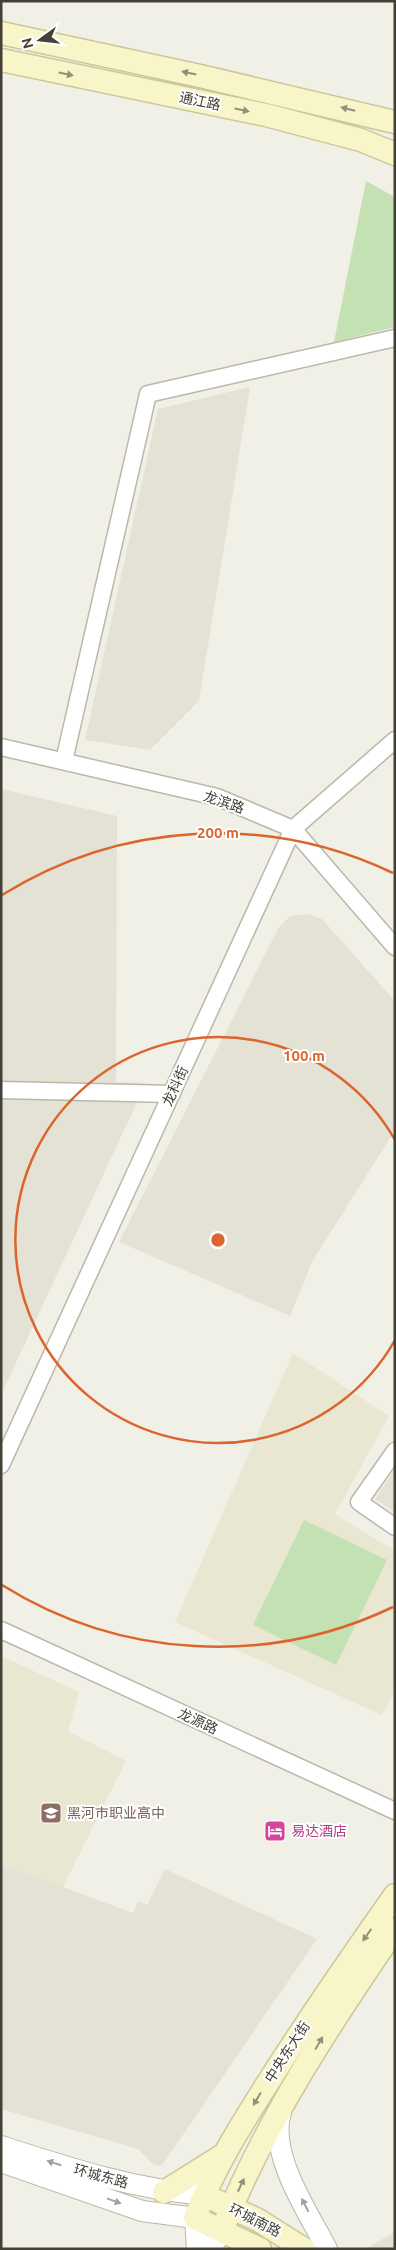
<svg xmlns="http://www.w3.org/2000/svg" width="396" height="2250" viewBox="0 0 396 2250" font-family="Ubuntu,'Noto Sans SC',sans-serif">
	<rect width="100%" height="100%" fill="#f1f0e6"/>
	<path fill="#e4e2d5" d="M250 387 199 701 150 750 85 740 158 409Z
		M1 789 117 816 116 1082 146 1083 1 1395Z
		M308 914 322 919 395 1001V1130L312 1262 290 1316 119 1242 279 927 290 916Z
		M395 1469V1512L375 1499Z
		M1 1864 133 1913 138 1901 147 1905 165 1869 317 1939 163 2164 158 2166 152 2164 138 2149 1 2109Z
		M395 2232V2249H365Z"/>
	<path fill="#e9e6d1" d="M293 1353 389 1416 335 1514 395 1551V1691L382 1715 175 1622Z
		M1 1656 79 1692 68 1731 126 1761 63 1887 1 1864Z"/>
	<path fill="#c4e1b3" d="M366 181 395 197V327L334 342Z
		M304 1520 387 1560 336 1665 253 1625Z"/>
	<g fill="none" stroke-linecap="round" stroke-linejoin="round">
		<g stroke="#bbb8aa" stroke-width="19">
			<path id="minor" d="M1 747 217 797 293 829 395 947
				M64 761 148 394 395 338
				M1 1090 172 1094
				M395 1451 359 1502 395 1527
				M1 1465 293 829 395 740
				M1 1630 395 1811"/>
		</g>
		<g stroke="#bbb8aa" stroke-width="22">
			<path id="tertiary" d="M281 2112C268 2154 308 2212 327 2249
				M1 2146C69 2168 133 2189 204 2195
				M1 2162 142 2211 195 2218 197 2249
				M211 2249 222 2230"/>
		</g>
		<g stroke="#ccc79a" stroke-width="25">
			<path id="secondary" d="M1 33 200 76 395 122
				M1 60 266 115 361 140 395 154
				M164 2192 223 2155
				M217 2201 258 2220 304 2249
				M222 2230C265 2122 330 2024 395 1929
				M260 2249 195 2218C213 2169 241 2125 269 2081 309 2018 352 1956 395 1895"/>
		</g>
		<use href="#minor" stroke="#fff" stroke-width="16"/>
		<use href="#tertiary" stroke="#fff" stroke-width="20"/>
		<use href="#secondary" stroke="#f8f5c9" stroke-width="22"/>
	</g>
	<defs><path id="oneway-solid" d="M-6-.8H1V-3.2L6.5 0L1 3.2V.8H-6Z" transform="scale(1.25)"/></defs>
	<g fill="#949178">
		<use href="#oneway-solid" transform="translate(189 73) rotate(-168)"/>
		<use href="#oneway-solid" transform="translate(66 74) rotate(12)"/>
		<use href="#oneway-solid" transform="translate(348 109) rotate(-166)"/>
		<use href="#oneway-solid" transform="translate(242 110) rotate(12)"/>
		<use href="#oneway-solid" transform="translate(367 1935) rotate(125)"/>
		<use href="#oneway-solid" transform="translate(319 2043) rotate(-60)"/>
		<use href="#oneway-solid" transform="translate(257 2099) rotate(121)"/>
		<use href="#oneway-solid" transform="translate(241 2185) rotate(-65)"/>
	</g>
	<g fill="#a1a09a">
		<use href="#oneway-solid" transform="translate(54 2163) rotate(-162)"/>
		<use href="#oneway-solid" transform="translate(114 2201) rotate(20)"/>
		<use href="#oneway-solid" transform="translate(305 2205) rotate(-117)"/>
	</g>
	<g fill="none" stroke="#db652c" stroke-width="2.5">
		<path d="M395 1340A203 203 0 1 1 395 1140"/>
		<path d="M393 1607A407 407 0 0 1 2 1585M2 895A407 407 0 0 1 393 873"/>
	</g>
	<defs>
		<g id="school-square" transform="scale(1.125)"><rect x="-9" y="-9" width="18" height="18" rx="4" fill="#8d6e63" stroke="#fff"/><path d="M0-5L7-2L0 1L-7-2ZM-4 1L0 2.5L4 1V4Q0 6-4 4Z" fill="#fff"/></g>
		<g id="hotel-square" transform="scale(1.125)"><rect x="-9" y="-9" width="18" height="18" rx="4" fill="#d1479c" stroke="#fff"/><path d="M-6-4.5h1.5V1H6V5H4.5V3h-9V5H-6ZM-4 0a1.8 1.8 0 1 1 3.6 0ZM.5 0V-2.5h3Q6-2.5 6 0Z" fill="#fff"/></g>
	</defs>
	<g fill-rule="evenodd">
		<use href="#school-square" x="51" y="1813"/>
		<use href="#hotel-square" x="275" y="1831"/>
	</g>
	<g text-anchor="middle" dominant-baseline="central" stroke-width="4" stroke-linejoin="round" paint-order="stroke">
		<g font-size="14" fill="#434036" stroke="#fff">
			<text transform="translate(200 101) rotate(12)">通江路</text>
			<text transform="translate(224 802) rotate(19)">龙滨路</text>
			<text transform="translate(175 1086) rotate(-65)">龙科街</text>
			<text transform="translate(198 1721) rotate(25)">龙源路</text>
			<text transform="translate(287 2052) rotate(-57)">中央东大街</text>
			<text transform="translate(101 2176) rotate(15)">环城东路</text>
			<text transform="translate(255 2220) rotate(27)">环城南路</text>
		</g>
		<g font-size="14" fill="#785e54" stroke="#fff" text-anchor="start">
			<text x="67" y="1813">黑河市职业高中</text>
		</g>
		<g font-size="14" fill="#b23c85" stroke="#fff" text-anchor="start">
			<text x="291" y="1831">易达酒店</text>
		</g>
	</g>
	<circle cx="218" cy="1240" r="8" fill="#db652c" stroke="#fff" stroke-width="2.5"/>
	<g font-size="15" text-anchor="middle" font-weight="bold" fill="#db652c" stroke="#fff" stroke-width="4" stroke-linejoin="round" paint-order="stroke">
		<text x="218" y="838">200 m</text>
		<text x="304" y="1061">100 m</text>
	</g>
	<rect width="396" height="2250" fill="none" stroke="#434036" stroke-width="5"/>
	<g transform="translate(40 40) rotate(255)" stroke="#ffffff" stroke-width="4" paint-order="stroke">
	<path d="M0-4L9 19L0 12L-9 19Z" fill="#434036"/>
	<text y="-8" font-size="14" font-weight="bold" text-anchor="middle" fill="#434036">N</text>
	</g>
</svg>
